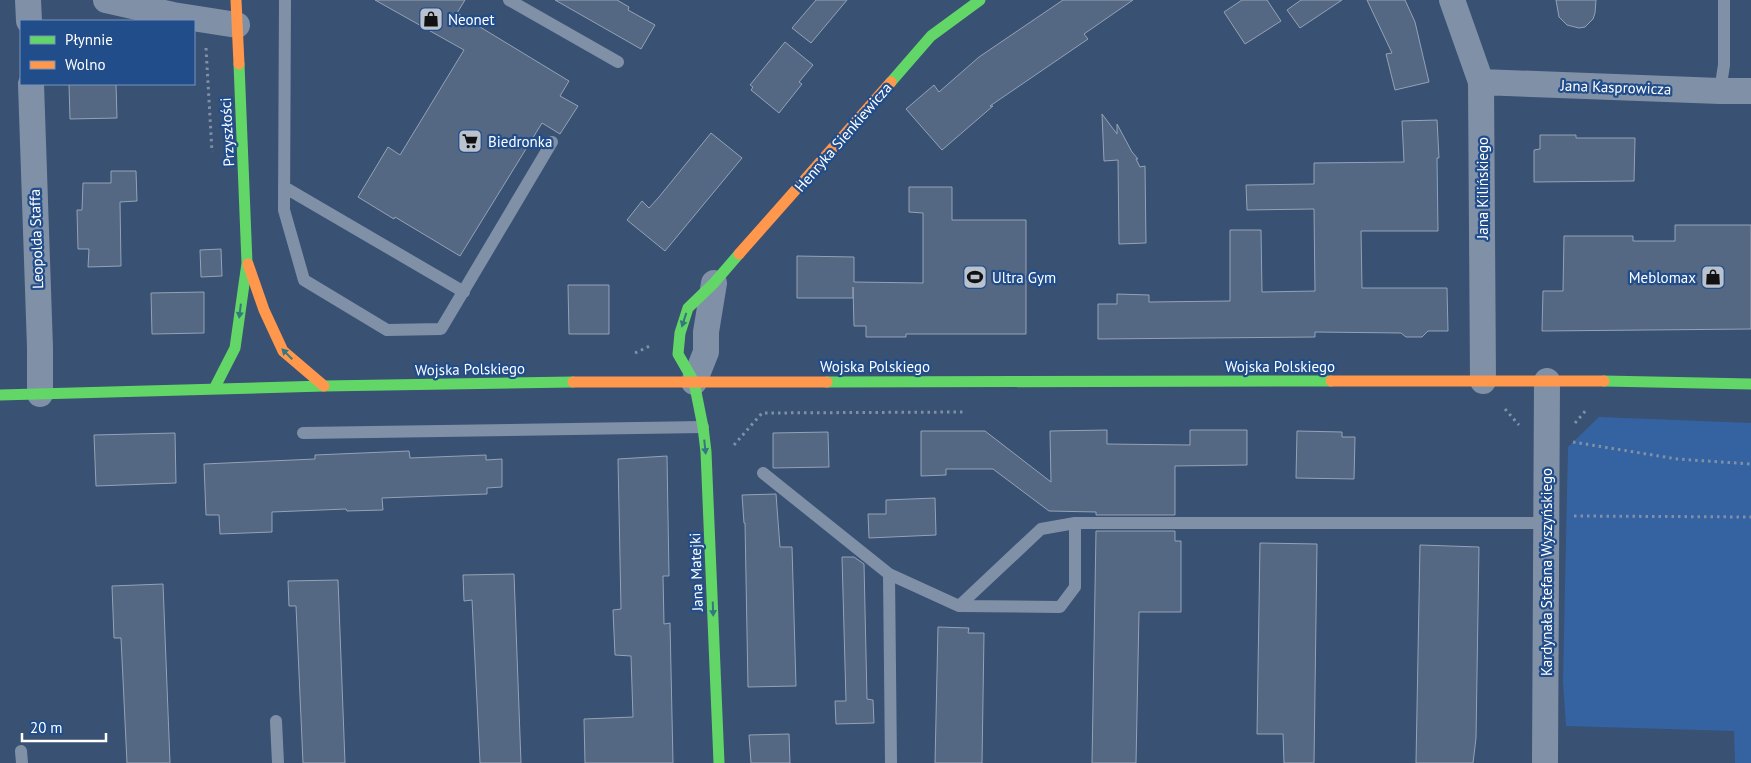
<svg xmlns="http://www.w3.org/2000/svg" width="1751" height="763" viewBox="0 0 1751 763" font-family="'PT Sans',sans-serif">
	<rect width="100%" height="100%" fill="#395173"/>
	<path fill="#3563a1" d="M1599 417 1751 423V763H1735L1734 731 1566 726 1563 682 1568 447Z"/>
	<path fill="#546883" stroke="#94a2b6" d="M375 0H465L457 13 569 81 560 96 578 106 560 134 542 123 460 256 395 217 394 219 358 197 388 147 400 155 464 50Z
		M555 0H617L629 7 628 10 655 25 641 49Z
		M816 0H847L811 43 792 28Z
		M1063 0H1133L1084 34 1088 39 990 106H993L942 150 906 109 934 85 939 92 979 57Z
		M1242 0H1267L1281 21 1245 44 1224 12Z
		M1301 0H1342L1300 28 1287 10Z
		M1367 0H1405L1415 22 1429 82 1395 90 1386 54 1392 53Z
		M1556 0H1596L1595 13 1593 19 1585 27 1579 28 1567 25 1559 17Z
		M785 42 813 65 799 82 802 84 779 113 751 90 753 87 750 85Z
		M69 84H116L117 118 70 119Z
		M1102 114 1117 134V124L1132 152 1138 159H1136L1140 167 1145 166 1146 243 1119 244 1118 160 1104 161Z
		M1437 120 1439 158H1437L1438 231H1361L1362 288H1447L1448 331H1428L1422 337H1406L1401 333 1315 332V337L1098 339V304H1117V294L1149 295V302L1230 301V230H1261L1262 292 1315 291 1314 209 1247 210 1246 185 1314 184V163L1404 162 1402 121Z
		M711 133 742 158 665 251 627 220 642 201 649 208 659 197Z
		M1540 135H1576V138H1635L1634 181 1534 182V150L1540 149Z
		M111 171H136L137 201 120 202 121 266 88 267 89 249H78L77 210H82L83 183H111Z
		M909 187H952V220H1026V334H906V337H866V326H854L853 287V298H797V256L854 257V282L923 283V213L909 212Z
		M1675 225H1751V329L1542 331 1543 291H1563L1564 236H1633V241H1675Z
		M221 249 222 276 201 277 200 250Z
		M568 285H609V334H569Z
		M204 292V333L152 334 151 293Z
		M1107 430V444L1190 445V430H1247V465L1175 466V515H1096V512L1049 511 993 469H946V475L921 476V431H985L1051 482 1050 431Z
		M1297 431 1342 432V437H1355L1354 479 1296 478Z
		M828 432 829 467 773 468V433Z
		M175 433 176 483 96 486 94 435Z
		M409 451 410 458 486 455V460L502 459V487L487 488V494L382 498 383 510 347 511 346 509 272 512V532L220 534 219 515H206L204 464 315 459V455Z
		M667 456 669 576H663L664 624 670 623 673 763H585L584 719 633 717 631 656 615 655 613 610 621 609 618 459Z
		M776 494 780 547H792L796 686 748 687 745 523H744L742 495Z
		M935 498 936 535 869 538 868 514H886V500Z
		M1096 531H1175V541H1181V612H1139L1136 763H1092Z
		M1260 543 1317 544 1314 763H1284L1283 734H1257Z
		M1420 545 1479 547 1476 738 1473 763H1416Z
		M842 557H854L864 564 867 699 873 700 874 723 836 724 835 701H846Z
		M514 574 521 763H480L472 600 464 601 463 575Z
		M338 580 345 763H303L296 606H289L288 581Z
		M163 584 170 763H127L121 638H114L112 586Z
		M938 627 969 628 968 633H984L982 763H935Z
		M789 734 790 763H751L749 735Z"/>
	<g fill="none" stroke-linecap="round" stroke-linejoin="round">
		<path stroke="#8091a7" stroke-width="3" stroke-dasharray="2.5 4" stroke-linecap="butt" d="M206 48 212 152
			M635 353 652 345
			M1505 409 1519 425
			M1575 423 1587 409
			M1573 442 1677 459 1751 464
			M734 445 762 413 964 412
			M1574 516 1751 517"/>
		<path stroke="#8091a7" stroke-width="12" d="M285 0 284 210 304 280 387 330 441 329 552 142
			M509 0 618 62
			M1720 91 1724 65V0
			M284 187 464 292
			M303 433 703 427
			M763 473 889 574
			M959 606 1060 607 1075 587V523
			M276 721 278 763
			M21 751 22 763
			M891 763 889 574 959 606 1041 529 1075 523H1546"/>
		<path stroke="#8091a7" stroke-width="26" d="M28 0 29 21
			M106 0 173 15 237 25
			M1452 0 1481 82 1483 381
			M1481 82 1720 91H1751
			M31 84 40 348V394
			M694 382 706 352V332L714 283
			M1545 763 1547 381"/>
		<path stroke="#63d668" stroke-width="11" d="M891 82 931 36 980 0
			M1604 381 1751 384
			M827 382 1331 381
			M214 389 235 348 247 263 239 64
			M0 395 324 386 573 382
			M719 763 706 452 703 427 694 382 678 354 680 333 688 308 714 283 739 254"/>
		<path stroke="#ff974d" stroke-width="11" d="M236 0 239 64
			M739 254 891 82
			M248 264 264 310 283 351 324 386
			M1331 381H1604
			M573 382H827"/>
	</g>
	<defs><path id="oneway-solid" d="M-6-.8H1V-3.2L6.5 0L1 3.2V.8H-6Z" transform="scale(1.25)"/></defs>
	<g fill="#357680">
		<use href="#oneway-solid" transform="translate(240 311) rotate(97)"/>
		<use href="#oneway-solid" transform="translate(684 320) rotate(108)"/>
		<use href="#oneway-solid" transform="translate(287 354) rotate(-135)"/>
		<use href="#oneway-solid" transform="translate(705 447) rotate(84)"/>
		<use href="#oneway-solid" transform="translate(713 609) rotate(88)"/>
	</g>
	<defs>
		<g id="shop-square" transform="scale(1.25)"><rect x="-9" y="-9" width="18" height="18" rx="4" fill="#bac2ce" stroke="#214d8b"/><path d="M-5-2.5h2.3a2.7 3.5 0 0 1 5.4 0H5L5.5 6h-11ZM-1.5-2.5h3a1.5 2.3 0 0 0-3 0Z" fill="#111"/></g>
		<g id="supermarket-square" transform="scale(1.25)"><rect x="-9" y="-9" width="18" height="18" rx="4" fill="#bac2ce" stroke="#214d8b"/><path d="M-6-5.5h2.5l.6 2H6L4.5 2H-2.5L-4.4-4H-6ZM-1.5 3.2a1.3 1.3 0 1 0 .1 0ZM3 3.2a1.3 1.3 0 1 0 .1 0Z" fill="#111"/></g>
		<g id="stadium-square" transform="scale(1.25)"><rect x="-9" y="-9" width="18" height="18" rx="4" fill="#bac2ce" stroke="#214d8b"/><path d="M0-5a6.5 5 0 1 0 0 10a6.5 5 0 1 0 0-10ZM-3.5-1.8h7v3.6h-7Z" fill="#111"/></g>
	</defs>
	<g fill-rule="evenodd">
		<use href="#shop-square" x="431" y="19"/>
		<use href="#supermarket-square" x="470" y="141"/>
		<use href="#stadium-square" x="975" y="277"/>
		<use href="#shop-square" x="1713" y="277"/>
	</g>
	<g text-anchor="middle" dominant-baseline="central" stroke-width="4.5" stroke-linejoin="round" paint-order="stroke">
		<g font-size="15" fill="#fff" stroke="#214d8b" text-anchor="start">
			<text x="448" y="19">Neonet</text>
			<text x="488" y="141">Biedronka</text>
			<text x="992" y="277">Ultra Gym</text>
			<text x="1696" y="277" text-anchor="end">Meblomax</text>
		</g>
		<g font-size="15" fill="#fff" stroke="#214d8b">
			<text transform="translate(1616 87) rotate(2)">Jana Kasprowicza</text>
			<text transform="translate(227 132) rotate(-93)">Przyszłości</text>
			<text transform="translate(843 137) rotate(-49)">Henryka Sienkiewicza</text>
			<text transform="translate(1482 188) rotate(-90)">Jana Kilińskiego</text>
			<text transform="translate(36 239) rotate(-92)">Leopolda Staffa</text>
			<text x="875" y="366">Wojska Polskiego</text>
			<text x="1280" y="366">Wojska Polskiego</text>
			<text transform="translate(470 369) rotate(-1)">Wojska Polskiego</text>
			<text transform="translate(696 572) rotate(-92)">Jana Matejki</text>
			<text transform="translate(1546 572) rotate(-90)">Kardynała Stefana Wyszyńskiego</text>
		</g>
	</g>
	<rect x="20" y="20" width="175" height="65" fill="#214d8b" stroke="#7a94b9"/>
	<rect x="30" y="36" width="25" height="8" fill="#63d668" stroke="#7a94b9"/>
	<text x="65" y="45" font-size="15" fill="#ffffff">Płynnie</text>
	<rect x="30" y="61" width="25" height="8" fill="#ff974d" stroke="#7a94b9"/>
	<text x="65" y="70" font-size="15" fill="#ffffff">Wolno</text>
	<path d="M22 733v8h84v-8" fill="none" stroke="#ffffff" stroke-width="2.5"/>
	<text x="30" y="733" font-size="15" fill="#ffffff" stroke="#214d8b" stroke-width="4" paint-order="stroke">20 m</text>
</svg>
